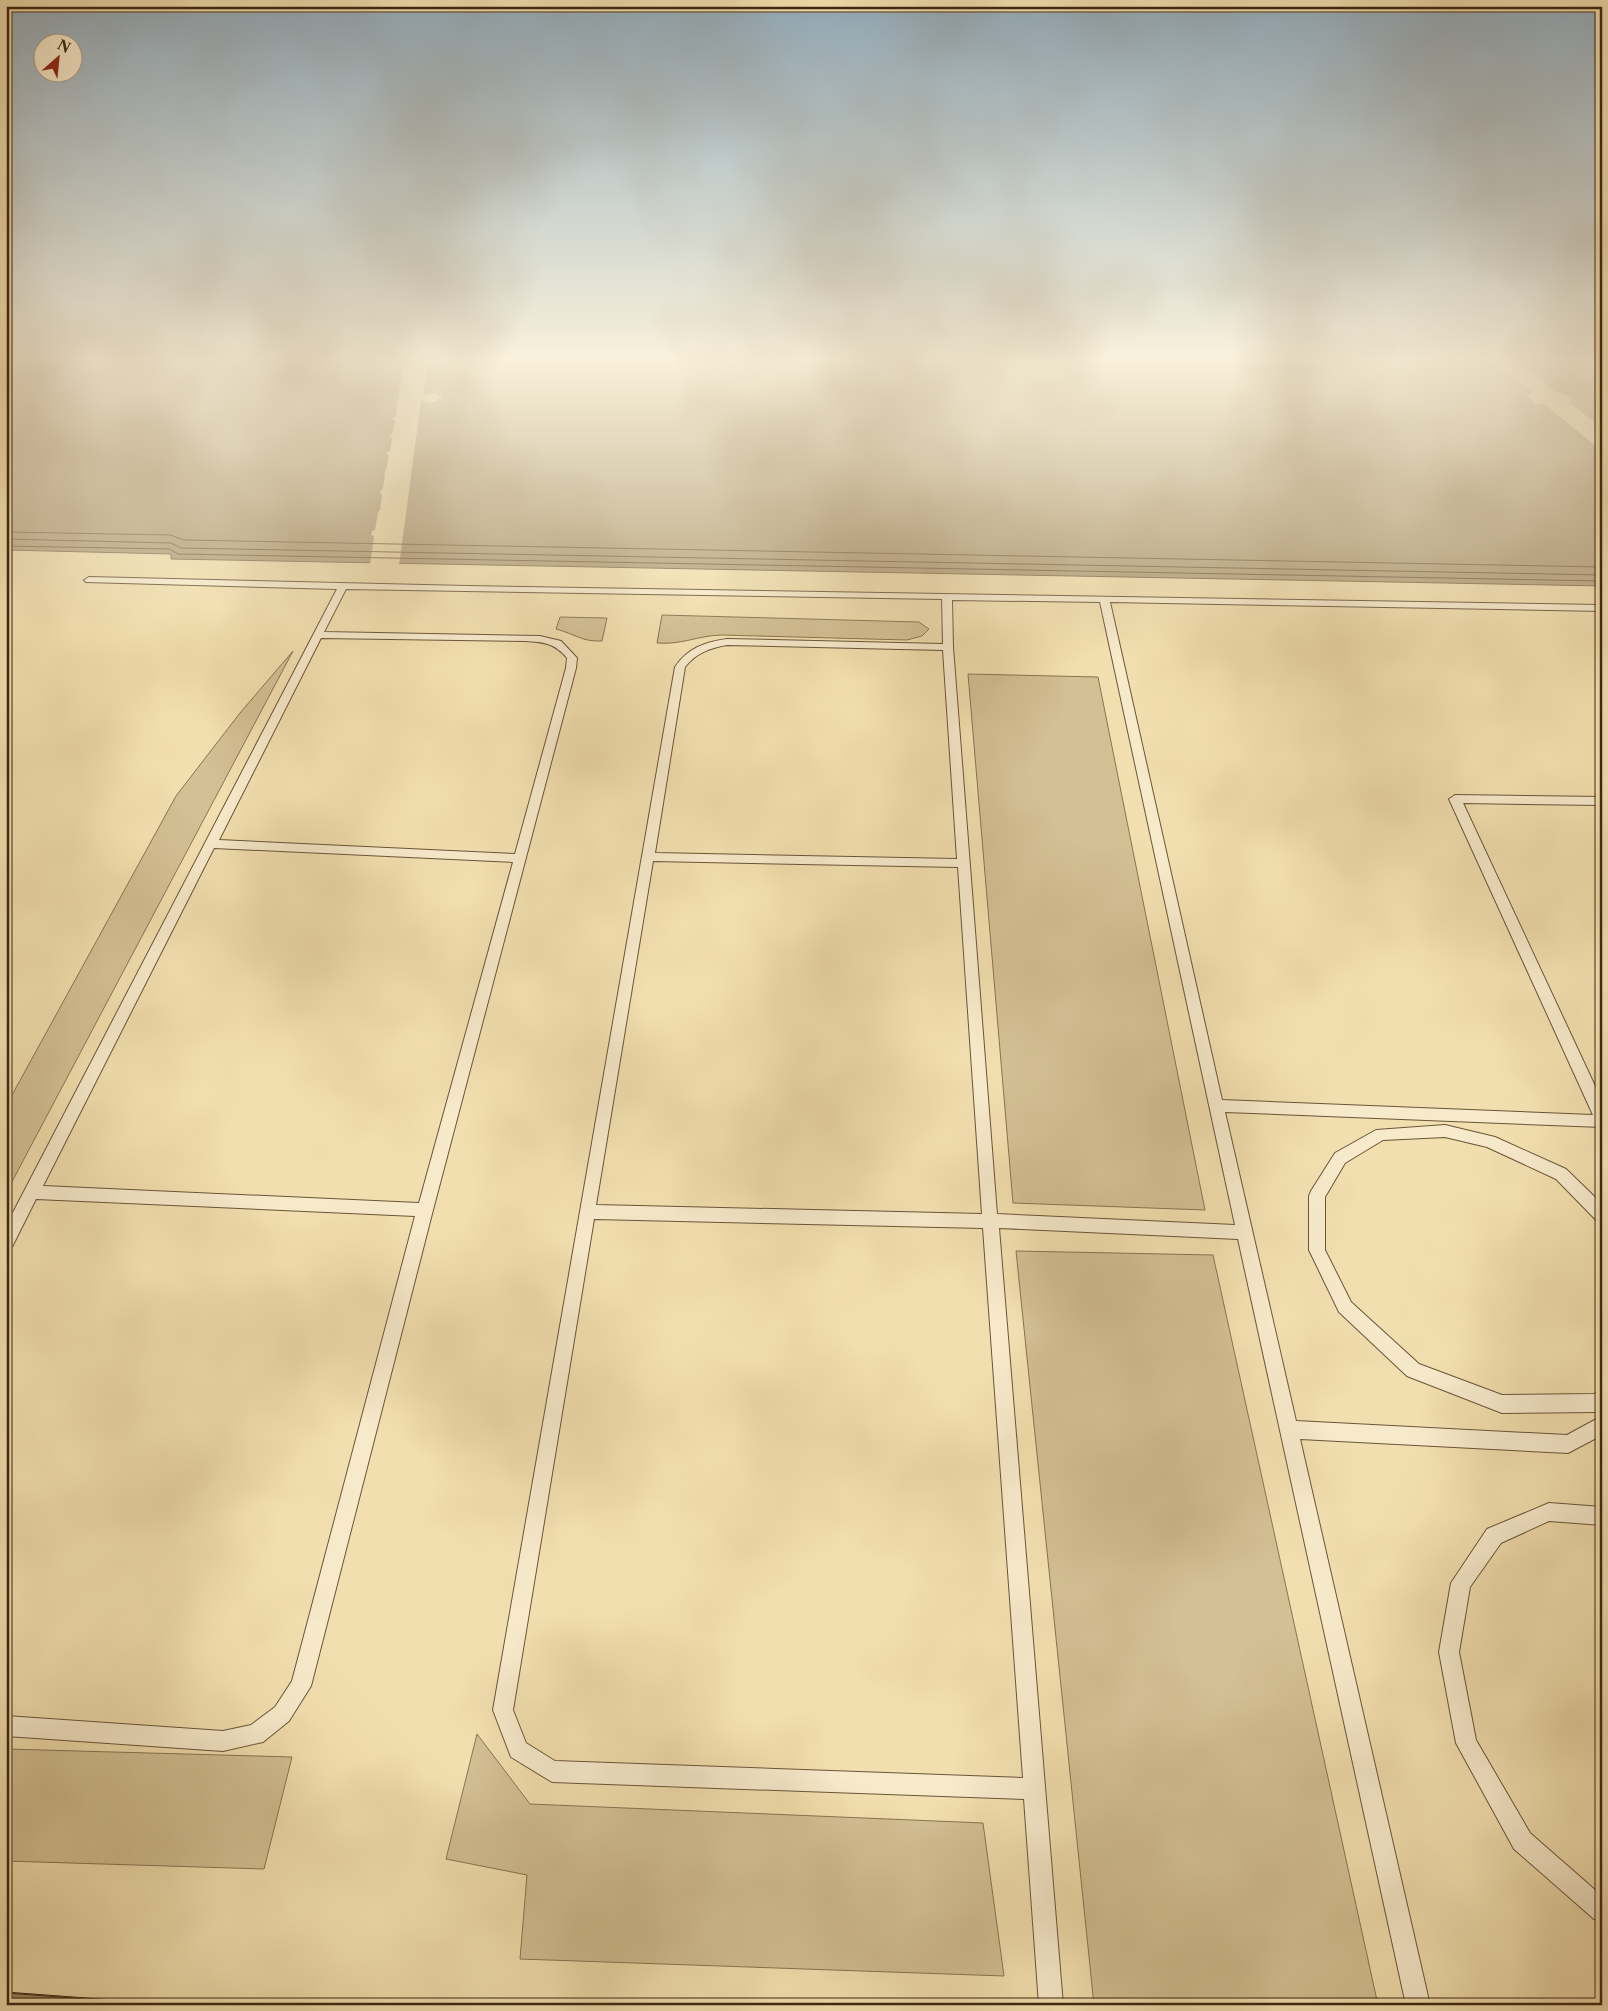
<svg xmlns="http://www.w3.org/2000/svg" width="1608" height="2011" viewBox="0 0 1608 2011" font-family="'Libre Caslon Text',serif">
	<rect width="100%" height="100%" fill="#f2dfaf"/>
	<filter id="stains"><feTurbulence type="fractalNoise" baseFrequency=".004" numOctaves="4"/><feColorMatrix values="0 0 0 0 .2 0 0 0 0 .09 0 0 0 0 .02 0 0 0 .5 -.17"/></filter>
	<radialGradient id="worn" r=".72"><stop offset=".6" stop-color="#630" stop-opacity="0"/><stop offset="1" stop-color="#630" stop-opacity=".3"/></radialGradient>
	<path fill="#d3c094" stroke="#887453" d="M662 615 919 622 929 629 922 636 907 640 721 635C696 636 682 645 657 643Z
		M560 617 607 618 602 641C582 642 575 634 556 629Z
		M293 651 6 1193V1106L176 796 240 713Z
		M968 674 1098 677 1205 1210 1013 1203Z
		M1016 1251 1213 1255 1378 2005H1094Z
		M477 1734 530 1804 983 1823 1004 1976 520 1959 527 1875 446 1859Z
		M6 1749 292 1757 264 1869 6 1861Z"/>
	<path fill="#b4a07a" stroke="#847050" d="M6 360H1602V586L171 559V554L6 550Z"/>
	<path fill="#f2dfaf" d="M405 360H428L423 396 434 393 442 396 441 398 432 403 421 401 399 566 370 565 374 536 371 535 372 531 375 530 378 513H377L380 510 382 494 380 493 381 490 383 489 385 474H384L386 470 389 455H387V452H390L392 438 389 437 392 434 395 421 393 420V417H396L397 404H395L398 401 400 388H398L401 385 402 373H401Z
		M1492 360H1517L1558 393H1563L1573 401 1569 402 1602 428V451L1543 403 1536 404 1526 395 1533 393Z"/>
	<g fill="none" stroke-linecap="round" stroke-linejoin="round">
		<path stroke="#786446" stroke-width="1" d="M6 532 170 535 184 540 1602 567
			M6 539 171 543 181 548 1602 575
			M6 546 170 549 178 554 1602 581"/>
		<g stroke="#6a5539" stroke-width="2">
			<path id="service" d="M89 577 467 586 1602 605V611L1110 602 1222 1100 1593 1115 1449 799 1455 795 1602 797V805L1463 803 1602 1101V1127L1225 1112 1296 1421 1567 1435 1602 1416V1435L1568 1453 1300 1439 1430 2005H1406L1238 1239 999 1228 1063 2005H1039L1024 1799 552 1782 511 1757 493 1710 675 667C688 648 705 642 727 639L943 644 942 599 346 589 324 632 540 636 561 641 577 658 576 668 433 1210 311 1686 289 1721 263 1742 223 1751 6 1736V1716L223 1731 251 1725 275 1707 292 1681 415 1216 36 1199 12 1247 6 1249V1226L337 589 86 582 84 580ZM952 600 1100 602 1235 1225 997 1214 953 647ZM321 638 525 641C543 642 555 643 567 658L566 668 515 854 219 840ZM727 645 943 650 957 859 655 853 685 667C696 653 710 648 727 645ZM214 848 513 862 419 1203 43 1186ZM653 861 958 867 982 1214 596 1205ZM594 1219 983 1228 1023 1778 555 1761 526 1743 513 1710Z
				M1445 1125 1495 1137 1566 1169 1602 1204V1222L1596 1220 1556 1179 1487 1147 1445 1137 1383 1140 1345 1163 1325 1197V1250L1351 1302 1419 1364 1502 1395 1594 1394 1602 1391V1410L1597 1412 1502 1413 1407 1376 1339 1312 1309 1250V1196L1311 1191 1335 1153 1376 1130Z
				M1549 1503 1602 1507V1525L1549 1521 1501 1543 1470 1587 1459 1652 1476 1740 1530 1833 1602 1896V1922L1594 1919 1514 1849 1456 1743 1439 1652 1451 1583 1487 1529Z"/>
		</g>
		<use href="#service" fill="#f7eacb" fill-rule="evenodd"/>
	</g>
	<path fill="#857456" stroke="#3d2712" d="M6 1992 140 2002 139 2005H6Z"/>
	<path fill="#6c5e46" stroke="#3d2712" d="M125 2002H140L139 2005H124Z"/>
	<path fill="#9b8764" stroke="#3d2712" d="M6 1993 125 2002 124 2005H6Z"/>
	<linearGradient id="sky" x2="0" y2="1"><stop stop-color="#93acbc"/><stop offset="0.56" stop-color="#f9f1db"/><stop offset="1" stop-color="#f9f1db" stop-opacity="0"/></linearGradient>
	<rect width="1608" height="642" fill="url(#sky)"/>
	<rect width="1608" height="2011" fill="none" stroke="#f2dfaf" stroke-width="25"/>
	<rect x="8" y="8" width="1593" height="1996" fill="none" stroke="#3d2712" stroke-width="2.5"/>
	<rect x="12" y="12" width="1583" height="1986" fill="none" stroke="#3d2712"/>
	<g transform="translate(58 58) rotate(27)"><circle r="24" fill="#f7eacb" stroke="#ad9c81"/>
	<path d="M0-4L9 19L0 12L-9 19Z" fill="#8f2418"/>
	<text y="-8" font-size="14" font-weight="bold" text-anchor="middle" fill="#3d2712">N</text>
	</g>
	<rect width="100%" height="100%" filter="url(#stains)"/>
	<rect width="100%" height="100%" fill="url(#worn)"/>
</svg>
